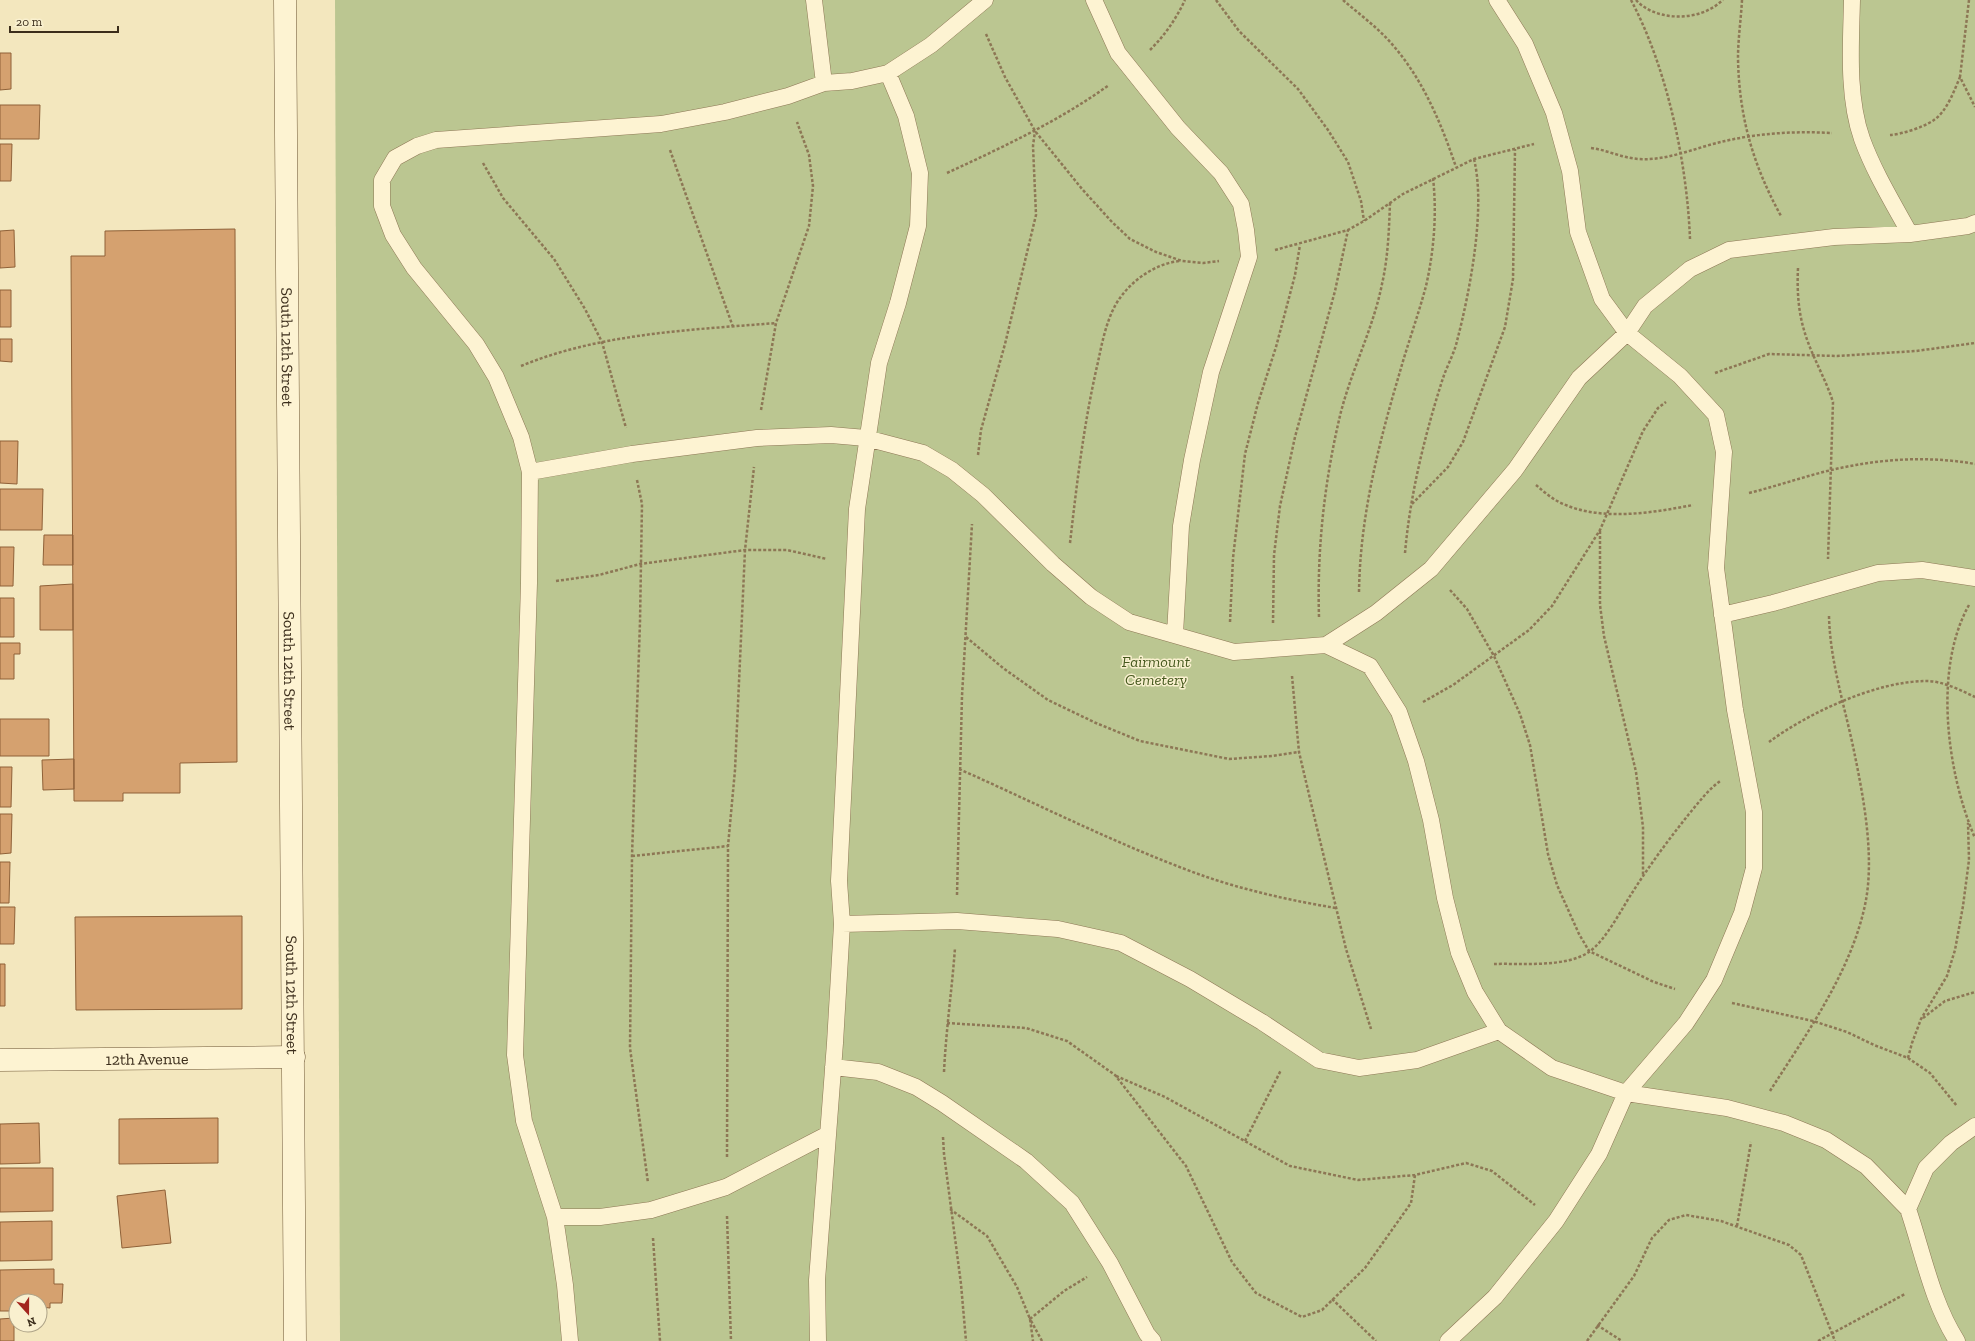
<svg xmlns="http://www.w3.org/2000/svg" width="1975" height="1341" viewBox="0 0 1975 1341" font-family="'Zilla Slab',serif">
	<rect width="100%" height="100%" fill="#f3e7be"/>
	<path fill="#bbc691" d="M335 0H1975V1341H340Z"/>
	<path fill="#d5a16f" stroke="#8f6138" d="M0 53H11V89L0 90Z
		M0 105H40L39 139H0Z
		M0 144H12L11 181H0Z
		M235 229 237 762 180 763V793H123V801H74L71 256H105V231Z
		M14 230 15 267 0 268V231Z
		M0 290H11V327H0Z
		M0 339H12V362L0 361Z
		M0 441H18L17 484 0 483Z
		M0 489H43L42 530H0Z
		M44 535H73V565H43Z
		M0 547H14L13 586H0Z
		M73 584V630H40V586Z
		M0 598H14V637H0Z
		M0 643H20V654H14V679H0Z
		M0 719H49V756H0Z
		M74 759V789L43 790 42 760Z
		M0 767H12L11 807H0Z
		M0 814H12L11 853 0 854Z
		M0 862H10L9 903H0Z
		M0 907H15L14 944H0Z
		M242 916V1009L76 1010 75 917Z
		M0 964H5V1006H0Z
		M218 1118V1163L119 1164V1119Z
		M39 1123 40 1163 0 1164V1124Z
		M0 1168H53V1211L0 1212Z
		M165 1190 171 1243 122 1248 117 1196Z
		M52 1221V1260L0 1261V1222Z
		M54 1269V1284H63L62 1303H50V1308L40 1307V1301H16V1311H0V1270Z
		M14 1318V1341H0V1319Z"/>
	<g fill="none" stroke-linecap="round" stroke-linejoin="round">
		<g stroke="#8d7755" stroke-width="17">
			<path id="lane" d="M814 0 824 83
				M1094 0 1118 53 1178 128 1221 173 1241 204 1246 230 1249 257 1211 372 1192 460 1181 526 1175 634
				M1497 0 1525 44 1554 113 1570 171 1578 232 1602 299 1627 333 1579 378 1515 470 1431 569 1376 613 1326 645 1370 666 1399 712 1416 761 1431 820 1445 898 1459 953 1475 992 1499 1031 1552 1068 1626 1093 1727 1108 1784 1123 1826 1140 1866 1166 1908 1209
				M1852 0C1851 44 1847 97 1862 139 1874 172 1893 203 1910 234
				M530 472 632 454 757 438 831 435 866 438 923 453 952 470 983 495 1053 564 1091 597 1129 622 1234 652 1326 645
				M1722 615 1773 603 1878 573 1922 570 1975 578
				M842 924 957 921 1058 929 1121 943 1190 979 1262 1022 1319 1060 1359 1068 1417 1060 1499 1031
				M833 1067 878 1072 916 1087 942 1103 1026 1161 1072 1203 1110 1263 1147 1334 1153 1341
				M555 1217H600L651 1210 726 1187 828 1134
				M570 1341 565 1285 555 1217 524 1121 515 1055 529 583 530 472 521 437 496 377 476 344 414 268 393 235 382 206V180L395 158 417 146 436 140 661 124 725 112 788 96 824 83 852 81 888 73 931 45 985 0
				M818 1341 817 1280 835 1043 842 924 839 881 857 509 879 363 898 303 918 226 920 173 906 116 888 73
				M1448 1341 1495 1297 1556 1221 1599 1154 1626 1093 1686 1023 1714 980 1742 913 1754 868V812L1735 710 1716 568 1724 452 1716 415 1680 376 1627 333 1645 306 1690 269 1729 250 1834 237 1910 234 1968 226 1975 223
				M1957 1341C1932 1302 1923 1253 1908 1209L1926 1168 1951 1143 1975 1126"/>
		</g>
		<g stroke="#6f5838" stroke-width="23">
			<g id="secondary">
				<path id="s1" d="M285 0 295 1341"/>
				<path id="s2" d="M0 1060 294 1057"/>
			</g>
		</g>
		<path stroke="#8d7755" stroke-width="2.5" stroke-dasharray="3 2" stroke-linecap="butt" d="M1216 0 1239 31 1298 89 1328 130 1348 162 1361 201 1364 221
			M1343 0C1359 14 1377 27 1391 43 1423 79 1441 123 1456 167
			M1631 0C1667 68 1687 162 1690 239
			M1636 0C1653 19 1689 21 1710 9 1715 7 1719 3 1723 0
			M1742 0C1741 19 1738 39 1738 58 1739 117 1753 165 1781 216
			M1969 0 1960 77 1975 107
			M986 34 1005 77 1035 131 1082 189 1112 222 1130 239 1156 252 1182 261 1203 263 1219 261
			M1150 50C1165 35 1176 19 1185 0
			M1890 135C1903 134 1924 127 1934 120 1947 111 1954 91 1960 77
			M1591 148C1607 150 1622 158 1639 159 1668 161 1697 147 1725 141 1760 133 1796 131 1832 133
			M670 150 733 327
			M483 163 503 198 554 259 585 309 602 342 626 428
			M947 173C1003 147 1059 121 1109 85
			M1275 250 1348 230 1364 221 1403 194 1474 159 1534 144
			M1798 268C1797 289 1798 310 1804 330 1811 355 1825 377 1833 402L1828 559
			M521 366C601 333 691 330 776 323
			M1715 373 1769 354 1837 356 1916 351 1975 343
			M761 410 776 323 809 226 813 186 809 155 797 122
			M978 455 981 430 1005 344 1036 215 1033 146 1035 131
			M637 480 642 504 640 622 632 856 630 1048 648 1183
			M1536 485C1543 491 1551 498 1559 502 1599 522 1651 513 1693 505
			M1749 493C1785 484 1819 471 1856 465 1894 458 1937 457 1975 464
			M1412 504 1448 467 1463 442 1505 327 1513 279 1515 149
			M1600 531V605L1604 636 1636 772 1643 827V875
			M1070 543C1077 482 1084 422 1098 362 1102 343 1106 322 1116 304 1129 282 1154 264 1179 261
			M1405 553C1410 495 1425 434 1443 378 1447 366 1454 354 1457 341 1470 291 1486 208 1474 159
			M556 581 599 575 640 564 745 550H787L827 559
			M1450 590 1467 609 1494 656 1520 714 1530 745 1548 854 1557 885 1579 934 1589 951 1654 982 1675 989
			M1359 592C1360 518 1378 446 1399 375 1407 346 1418 316 1426 286 1434 251 1437 213 1433 178
			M1969 605C1933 669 1947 773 1975 838
			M1319 617C1317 551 1324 485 1339 420 1349 375 1373 330 1382 284 1388 258 1389 230 1390 203
			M1230 622 1233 558 1245 454 1258 403 1276 347 1295 275 1300 245
			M1273 623 1274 555 1280 506 1295 437 1335 291 1348 230
			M966 637 1003 668 1048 700 1096 723 1140 741 1229 759 1272 756 1299 752
			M1292 676 1299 752 1311 803 1346 949 1371 1029
			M1423 702 1453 685 1529 630 1552 606 1600 530 1643 431 1658 408 1666 402
			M1769 742C1808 713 1877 681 1926 681 1943 681 1960 690 1975 697
			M959 769C1040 805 1118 845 1201 875 1243 890 1293 901 1336 908
			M632 856 728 846
			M957 895 962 696 972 524
			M1494 964C1521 963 1565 968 1589 952 1606 940 1621 910 1632 893 1649 866 1669 839 1689 814 1699 802 1708 790 1720 781
			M1732 1003 1813 1021 1847 1032 1874 1045 1908 1058 1930 1073 1957 1106
			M1923 1018 1945 1001 1975 992
			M947 1023 1026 1028 1067 1041 1115 1075 1186 1166 1232 1262 1256 1293 1302 1317 1322 1310 1365 1268 1411 1203 1415 1175
			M1908 1058 1912 1043 1921 1019 1947 976 1955 950 1963 906 1969 860 1968 823
			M944 1072C946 1030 952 989 955 948
			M1116 1076 1165 1097 1290 1166 1358 1180 1415 1175 1466 1163 1492 1171 1535 1205
			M1770 1091C1807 1033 1853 969 1866 900 1874 855 1864 800 1855 756 1846 710 1830 663 1829 616
			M943 1137 944 1154 961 1284 966 1341
			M1245 1141 1281 1070
			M727 1157 728 846 735 770 745 550 754 467
			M950 1209 987 1236 1017 1287 1030 1319 1033 1341
			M727 1216 731 1341
			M1737 1226 1751 1142
			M653 1238 660 1341
			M1332 1299 1376 1341
			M1597 1325 1622 1341
			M1042 1341 1030 1319 1064 1291 1087 1277
			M1587 1341 1634 1276 1652 1238 1669 1220 1686 1215 1721 1221 1789 1245 1801 1255 1835 1341
			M1818 1341 1905 1294"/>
		<use href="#lane" stroke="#fdf3d2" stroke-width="16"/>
		<use href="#secondary" stroke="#fdf3d2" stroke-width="22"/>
	</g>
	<g text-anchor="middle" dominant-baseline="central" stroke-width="3" stroke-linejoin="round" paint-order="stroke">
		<g font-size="16" fill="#3b2d1b" stroke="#f9f0cf">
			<text stroke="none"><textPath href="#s1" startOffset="347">South 12th Street</textPath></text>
			<text stroke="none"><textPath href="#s1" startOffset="671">South 12th Street</textPath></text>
			<text stroke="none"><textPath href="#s1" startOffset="995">South 12th Street</textPath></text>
			<text stroke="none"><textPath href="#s2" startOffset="147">12th Avenue</textPath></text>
		</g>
		<g font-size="16" font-style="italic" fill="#475a1f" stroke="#f9f0cf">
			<text x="1156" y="661">Fairmount<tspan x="1156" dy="18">Cemetery</tspan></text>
		</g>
	</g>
	<g transform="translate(28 1313) rotate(159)"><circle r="19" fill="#f9f0cf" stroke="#ada287"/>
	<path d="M0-3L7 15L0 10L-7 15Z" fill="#a3261e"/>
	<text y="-6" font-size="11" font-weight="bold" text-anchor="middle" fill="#3b2d1b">N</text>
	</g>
	<path d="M10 26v6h108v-6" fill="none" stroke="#3b2d1b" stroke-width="2"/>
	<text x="16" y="26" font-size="12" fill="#3b2d1b" stroke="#f9f0cf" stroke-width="3" paint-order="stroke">20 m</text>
</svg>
